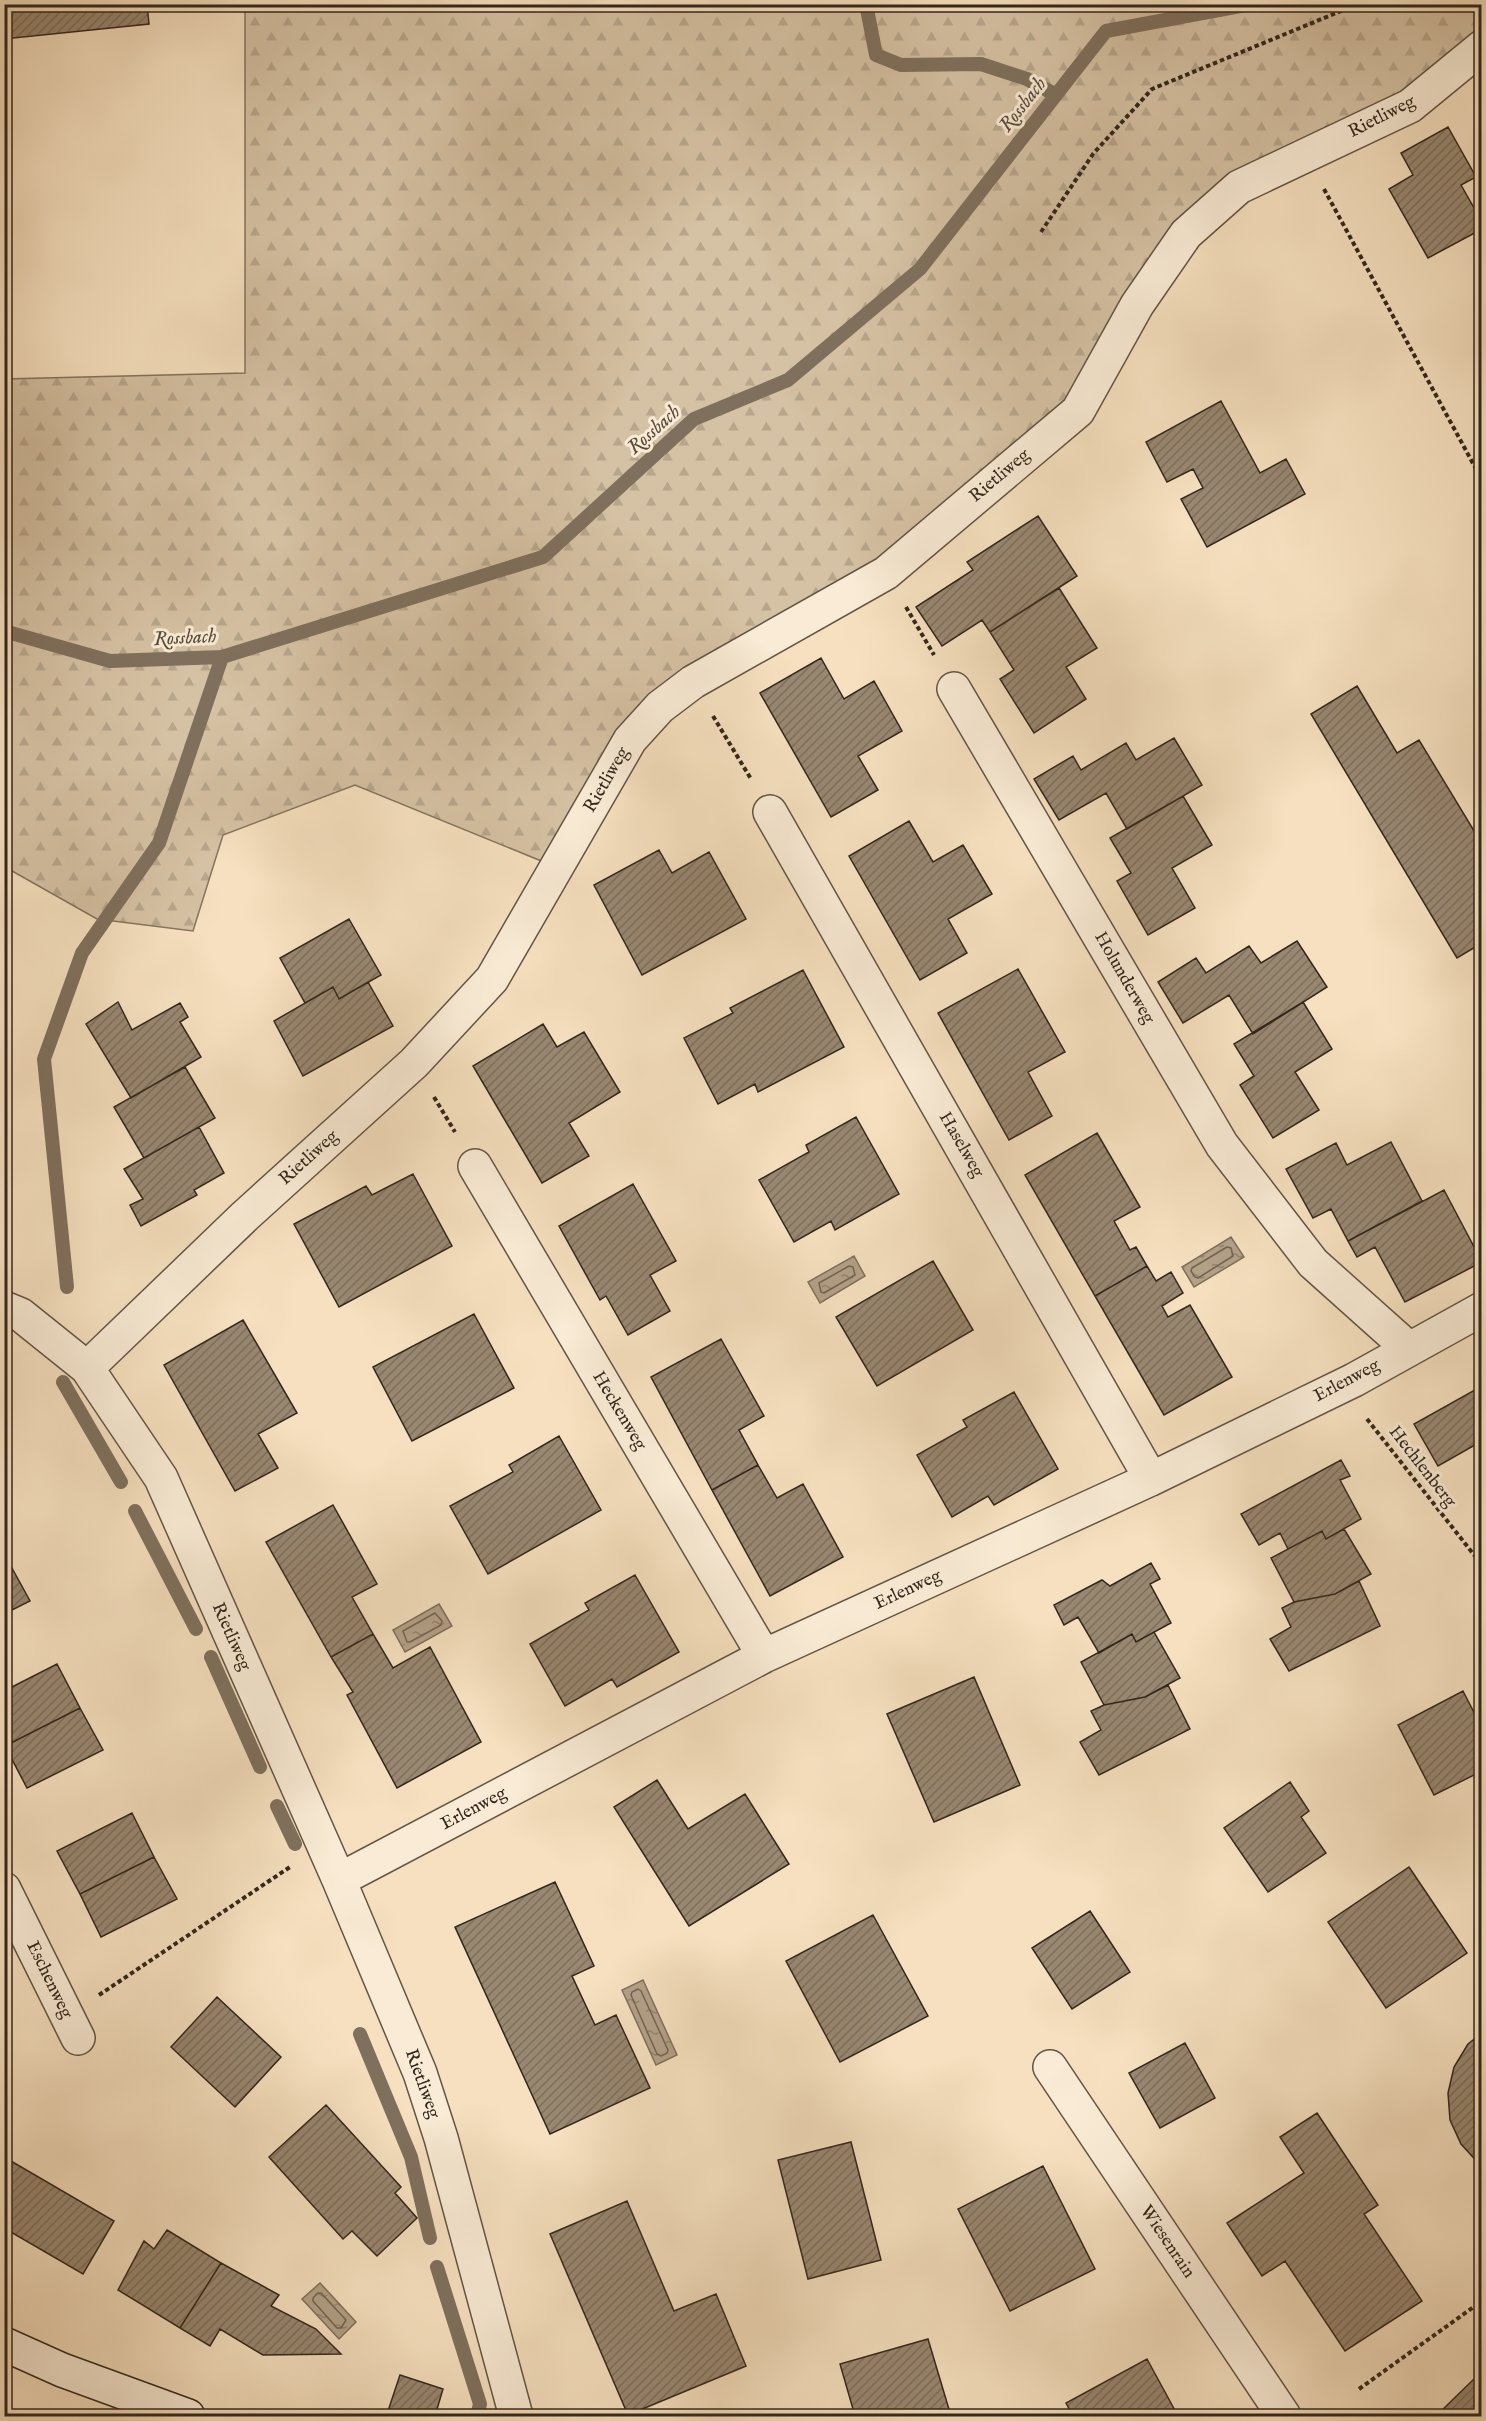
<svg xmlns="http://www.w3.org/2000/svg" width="1486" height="2421" viewBox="0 0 1486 2421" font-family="'IM FELL English',serif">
	<defs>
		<pattern id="forest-firs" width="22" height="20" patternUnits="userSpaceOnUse" patternTransform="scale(1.5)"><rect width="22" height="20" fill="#d5c1a3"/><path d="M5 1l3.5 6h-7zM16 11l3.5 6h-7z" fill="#b7a68c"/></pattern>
		<pattern id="water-ripples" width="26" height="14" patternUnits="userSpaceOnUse" patternTransform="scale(1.5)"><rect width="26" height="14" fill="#b3a188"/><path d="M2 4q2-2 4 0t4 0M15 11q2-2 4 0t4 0" fill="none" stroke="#92836e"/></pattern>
		<pattern id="building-hatch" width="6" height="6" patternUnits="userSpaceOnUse" patternTransform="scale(1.5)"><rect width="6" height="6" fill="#988771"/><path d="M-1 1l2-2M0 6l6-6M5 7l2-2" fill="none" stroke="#7d6e5c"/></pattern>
	</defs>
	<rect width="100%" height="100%" fill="#f6e0bf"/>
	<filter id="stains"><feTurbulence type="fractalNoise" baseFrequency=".00333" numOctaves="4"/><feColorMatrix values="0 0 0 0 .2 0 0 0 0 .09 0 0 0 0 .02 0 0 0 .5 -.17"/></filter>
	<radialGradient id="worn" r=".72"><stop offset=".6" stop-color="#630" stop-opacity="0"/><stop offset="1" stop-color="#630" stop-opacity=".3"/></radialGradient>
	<path fill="url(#forest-firs)" stroke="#847460" stroke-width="1.5" d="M245 5H1481V47L1239 187 1078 411 886 573 693 682 556 867 355 785 223 835 193 931 97 919 5 867 4 379 245 373Z"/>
	<path fill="url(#water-ripples)" stroke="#7f705d" stroke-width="1.5" d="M1231 1237 1244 1257 1194 1287 1182 1267Z
		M854 1256 865 1276 820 1303 808 1282Z
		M439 1604 452 1626 405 1652 393 1630Z
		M643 1980 677 2055 656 2065 622 1990Z
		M320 2283 356 2322 339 2339 302 2299Z"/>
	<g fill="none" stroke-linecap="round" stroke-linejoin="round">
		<path stroke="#726452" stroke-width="1.5" d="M1227 1247 1231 1248 1233 1256 1198 1278 1195 1277 1191 1271 1192 1268Z
			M849 1266 853 1267 855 1275 824 1293 821 1292 819 1283Z
			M435 1613 442 1621 441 1625 410 1642H407L403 1631Z
			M638 1989 641 1991 668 2050 667 2053 661 2056 657 2054 631 1995 632 1992Z
			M318 2293H321L346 2320 341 2328H337L313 2301V2298Z"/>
		<path stroke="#7f705d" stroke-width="14" d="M866 4 876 55 901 65 981 64 1027 79 1056 95
			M4 631 110 661 222 657 543 557 694 419 788 380 920 269 1106 31 1251 4
			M67 1287 44 1059 82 953 159 843 222 657
			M63 1382 121 1482
			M135 1511 196 1629
			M211 1657 260 1767
			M277 1806 295 1844
			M360 2034 411 2157 430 2238
			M437 2267 480 2404 477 2416"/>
	</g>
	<path fill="url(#building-hatch)" stroke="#32271c" stroke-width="1.5" d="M4 4H147L149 24 4 39Z
		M1448 127 1476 177 1461 185 1482 222V229L1428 258 1389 189 1413 175 1401 153Z
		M1221 401 1260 473 1286 459 1305 494 1207 547 1181 499 1203 488 1193 469 1167 482 1146 442Z
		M1038 516 1077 576 990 632 982 620 942 646 916 607 973 570 967 562Z
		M1059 588 1097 648 1066 667 1086 699 1034 733 1000 679 1014 670 990 632Z
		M821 658 844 699 874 681 902 731 858 756 878 790 831 817 760 693Z
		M1357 686 1397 753 1419 740 1482 844V943L1457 958 1311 714Z
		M1174 738 1202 785 1127 829 1106 793 1059 820 1034 779 1073 756 1081 770 1126 743 1136 760Z
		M1183 796 1212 845 1172 868 1195 908 1148 935 1117 881 1131 873 1110 838Z
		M909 821 933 862 963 845 992 894 948 919 967 953 920 980 849 856Z
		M659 850 672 873 709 852 746 919 642 975 594 885Z
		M349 919 381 975 339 999 333 987 305 1003 280 958Z
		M1297 941 1327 987 1253 1034 1229 995 1183 1023 1158 982 1196 958 1206 973 1249 946 1261 963Z
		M1018 969 1065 1052 1028 1072 1052 1116 1009 1140 938 1013Z
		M803 970 844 1047 758 1092 755 1084 718 1104 684 1038 733 1013 730 1008Z
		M368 982 393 1026 303 1076 274 1021 333 987 339 999Z
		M118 1002 132 1030 180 1003 188 1017 180 1022 201 1057 131 1098 86 1024Z
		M1303 1002 1332 1049 1295 1072 1319 1110 1273 1138 1240 1085 1254 1076 1234 1044Z
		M543 1024 557 1047 584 1032 620 1092 569 1123 589 1156 542 1183 473 1066Z
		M185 1067 215 1118 144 1158 114 1107Z
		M856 1117 899 1194 835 1230 831 1221 794 1242 759 1180 809 1152 806 1145Z
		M199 1127 224 1173 194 1190 197 1195 141 1226 130 1205 143 1199 124 1169Z
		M1097 1133 1140 1207 1114 1221 1130 1250 1136 1247 1147 1266 1095 1296 1025 1175Z
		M1391 1142 1422 1201 1348 1241 1331 1209 1313 1218 1286 1169 1336 1143 1347 1165Z
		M413 1174 452 1246 339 1307 294 1224 366 1186 372 1195Z
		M633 1184 676 1261 650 1275 670 1311 628 1335 606 1296 600 1300 559 1226Z
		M1444 1190 1482 1262 1405 1302 1375 1247 1357 1257 1348 1241Z
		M933 1261 973 1330 877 1386 836 1317Z
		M1147 1266 1156 1281 1171 1272 1183 1293 1162 1306 1168 1317 1190 1305 1232 1377 1164 1415 1095 1296Z
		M474 1314 514 1388 412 1441 373 1367Z
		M243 1320 297 1413 258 1434 278 1468 235 1491 164 1365Z
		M721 1339 764 1416 739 1430 758 1465 712 1490 651 1377Z
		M1482 1386V1441L1438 1466 1414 1424Z
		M1014 1392 1058 1469 994 1505 988 1496 952 1517 917 1455 967 1427 963 1420Z
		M559 1436 601 1510 488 1574 450 1506 513 1472 509 1465Z
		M1341 1460 1350 1476 1340 1480 1361 1519 1326 1539 1322 1531 1288 1549 1280 1533 1259 1545 1241 1514Z
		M758 1465 777 1498 803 1484 843 1557 770 1596 712 1490Z
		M333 1505 377 1584 352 1597 373 1634 331 1657 266 1542Z
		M1344 1529 1371 1574 1335 1594 1294 1602 1271 1558 1322 1531 1326 1539Z
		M7 1559 30 1601 4 1614V1560Z
		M1151 1563 1160 1579 1150 1584 1171 1623 1136 1642 1132 1634 1099 1653 1078 1617 1064 1625 1054 1605 1102 1580 1110 1586Z
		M635 1575 679 1652 617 1687 612 1679 565 1706 530 1644 589 1610 585 1603Z
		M1359 1581 1380 1626 1289 1671 1270 1639 1291 1627 1282 1608 1294 1602 1335 1594Z
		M1154 1632 1180 1678 1145 1697 1104 1705 1081 1662 1132 1634 1136 1642Z
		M373 1634 393 1668 430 1647 481 1742 397 1788 347 1695 353 1692 331 1657Z
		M57 1664 80 1708 5 1746 4 1691Z
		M974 1677 1020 1785 934 1822 887 1714Z
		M1168 1685 1190 1729 1099 1775 1080 1742 1101 1730 1091 1711 1104 1705 1145 1697Z
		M1463 1691 1482 1728V1771L1434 1795 1398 1725Z
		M80 1708 103 1750 27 1788 5 1746Z
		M657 1780 688 1829 745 1794 789 1864 689 1926 614 1807Z
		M1290 1782 1309 1811 1301 1817 1326 1853 1268 1892 1224 1828Z
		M132 1813 154 1857 80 1894 57 1851Z
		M154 1857 177 1899 101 1937 80 1894Z
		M1409 1867 1467 1953 1386 2008 1328 1922Z
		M555 1882 594 1966 572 1976 595 2025 616 2015 650 2088 550 2134 455 1927Z
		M1090 1911 1130 1972 1072 2009 1032 1948Z
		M873 1915 928 2016 840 2062 786 1961Z
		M217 1997 281 2057 235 2107 171 2047Z
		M1482 2033V2167L1461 2144 1450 2120 1448 2093 1454 2067 1468 2044Z
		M1185 2043 1215 2098 1160 2128 1129 2073Z
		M326 2105 401 2187 395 2193 417 2218 377 2256 352 2231 343 2239 269 2157Z
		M1317 2113 1378 2205 1364 2214 1422 2301 1345 2351 1285 2261 1262 2276 1227 2223 1304 2173 1280 2137Z
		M851 2142 881 2260 808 2279 778 2160Z
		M4 2157 114 2221 83 2274 4 2228Z
		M1043 2166 1095 2269 1010 2311 958 2209Z
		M627 2201 674 2311 716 2294 746 2366 628 2415 550 2234Z
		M167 2230 221 2263 180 2328 118 2290 144 2241 154 2249Z
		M221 2263 279 2295 271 2306 316 2329 341 2354 263 2355 220 2329 210 2346 180 2328Z
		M928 2339 951 2416H855L840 2364Z
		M1147 2359 1178 2416H1073L1066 2403Z
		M400 2375 443 2389 435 2416H404L388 2411Z
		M1475 2378 1482 2385V2416H1436Z"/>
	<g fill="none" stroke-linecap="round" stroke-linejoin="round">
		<g stroke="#635545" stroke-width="36">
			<path id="street" d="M954 689 1222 1145 1313 1263 1408 1348
				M770 812 1151 1479
				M475 1166 764 1656
				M4 1308 21 1315 87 1368 161 1478 339 1880 420 2073 441 2138 516 2416
				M87 1368 245 1216 414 1063 492 979 630 740 660 707 693 682 886 573 1078 411 1137 305 1186 234 1239 187 1410 106 1482 47
				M339 1880 764 1656 1151 1479 1354 1380 1482 1309
				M4 1889 78 2038
				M1050 2067 1284 2416"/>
		</g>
		<g stroke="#32271c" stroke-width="36">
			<path id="secondary" d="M4 2344 62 2370 188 2416"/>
		</g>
		<path stroke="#32271c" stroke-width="4" stroke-dasharray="4.5 3" stroke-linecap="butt" d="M1324 189 1482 480
			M1041 232 1093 154 1152 89 1358 4
			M906 607 934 655
			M713 716 751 779
			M434 1097 455 1132
			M1367 1419 1482 1565
			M99 1995 290 1867
			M1359 2389 1482 2301"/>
		<use href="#street" stroke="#f9ebd5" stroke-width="33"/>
		<use href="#secondary" stroke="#f9ebd5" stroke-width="33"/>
	</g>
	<g text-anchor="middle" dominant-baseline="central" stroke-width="6" stroke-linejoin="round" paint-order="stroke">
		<g font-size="18" fill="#32271c" stroke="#f9ebd5">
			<text transform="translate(1382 117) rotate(-27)">Rietliweg</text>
			<text transform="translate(1000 476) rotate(-40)">Rietliweg</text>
			<text transform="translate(607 780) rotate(-60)">Rietliweg</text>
			<text transform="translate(1124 978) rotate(60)">Holunderweg</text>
			<text transform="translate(961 1145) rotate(60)">Haselweg</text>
			<text transform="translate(309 1158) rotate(-42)">Rietliweg</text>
			<text transform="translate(1347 1381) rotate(-28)">Erlenweg</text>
			<text transform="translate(619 1411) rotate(59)">Heckenweg</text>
			<text transform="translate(1422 1467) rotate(52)">Hechlenberg</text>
			<text transform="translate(908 1590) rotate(-25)">Erlenweg</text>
			<text transform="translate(231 1637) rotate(66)">Rietliweg</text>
			<text transform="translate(474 1809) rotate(-28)">Erlenweg</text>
			<text transform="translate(49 1980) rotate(64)">Eschenweg</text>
			<text transform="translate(422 2084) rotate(70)">Rietliweg</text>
			<text transform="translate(1167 2242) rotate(56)">Wiesenrain</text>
		</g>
		<g font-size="20" font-style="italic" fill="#594c3c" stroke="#f9ebd5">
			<text transform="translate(1023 105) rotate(-52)">Rossbach</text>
			<text transform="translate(654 430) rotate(-42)">Rossbach</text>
			<text transform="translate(185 638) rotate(-3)">Rossbach</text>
		</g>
	</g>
	<rect width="1486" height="2421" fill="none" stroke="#f6e0bf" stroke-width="24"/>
	<rect x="6" y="6" width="1474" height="2409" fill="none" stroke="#32271c" stroke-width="3"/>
	<rect x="12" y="12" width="1462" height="2397" fill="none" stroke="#32271c" stroke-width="1.5"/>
	<rect width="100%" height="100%" filter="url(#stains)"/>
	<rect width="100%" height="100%" fill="url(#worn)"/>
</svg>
